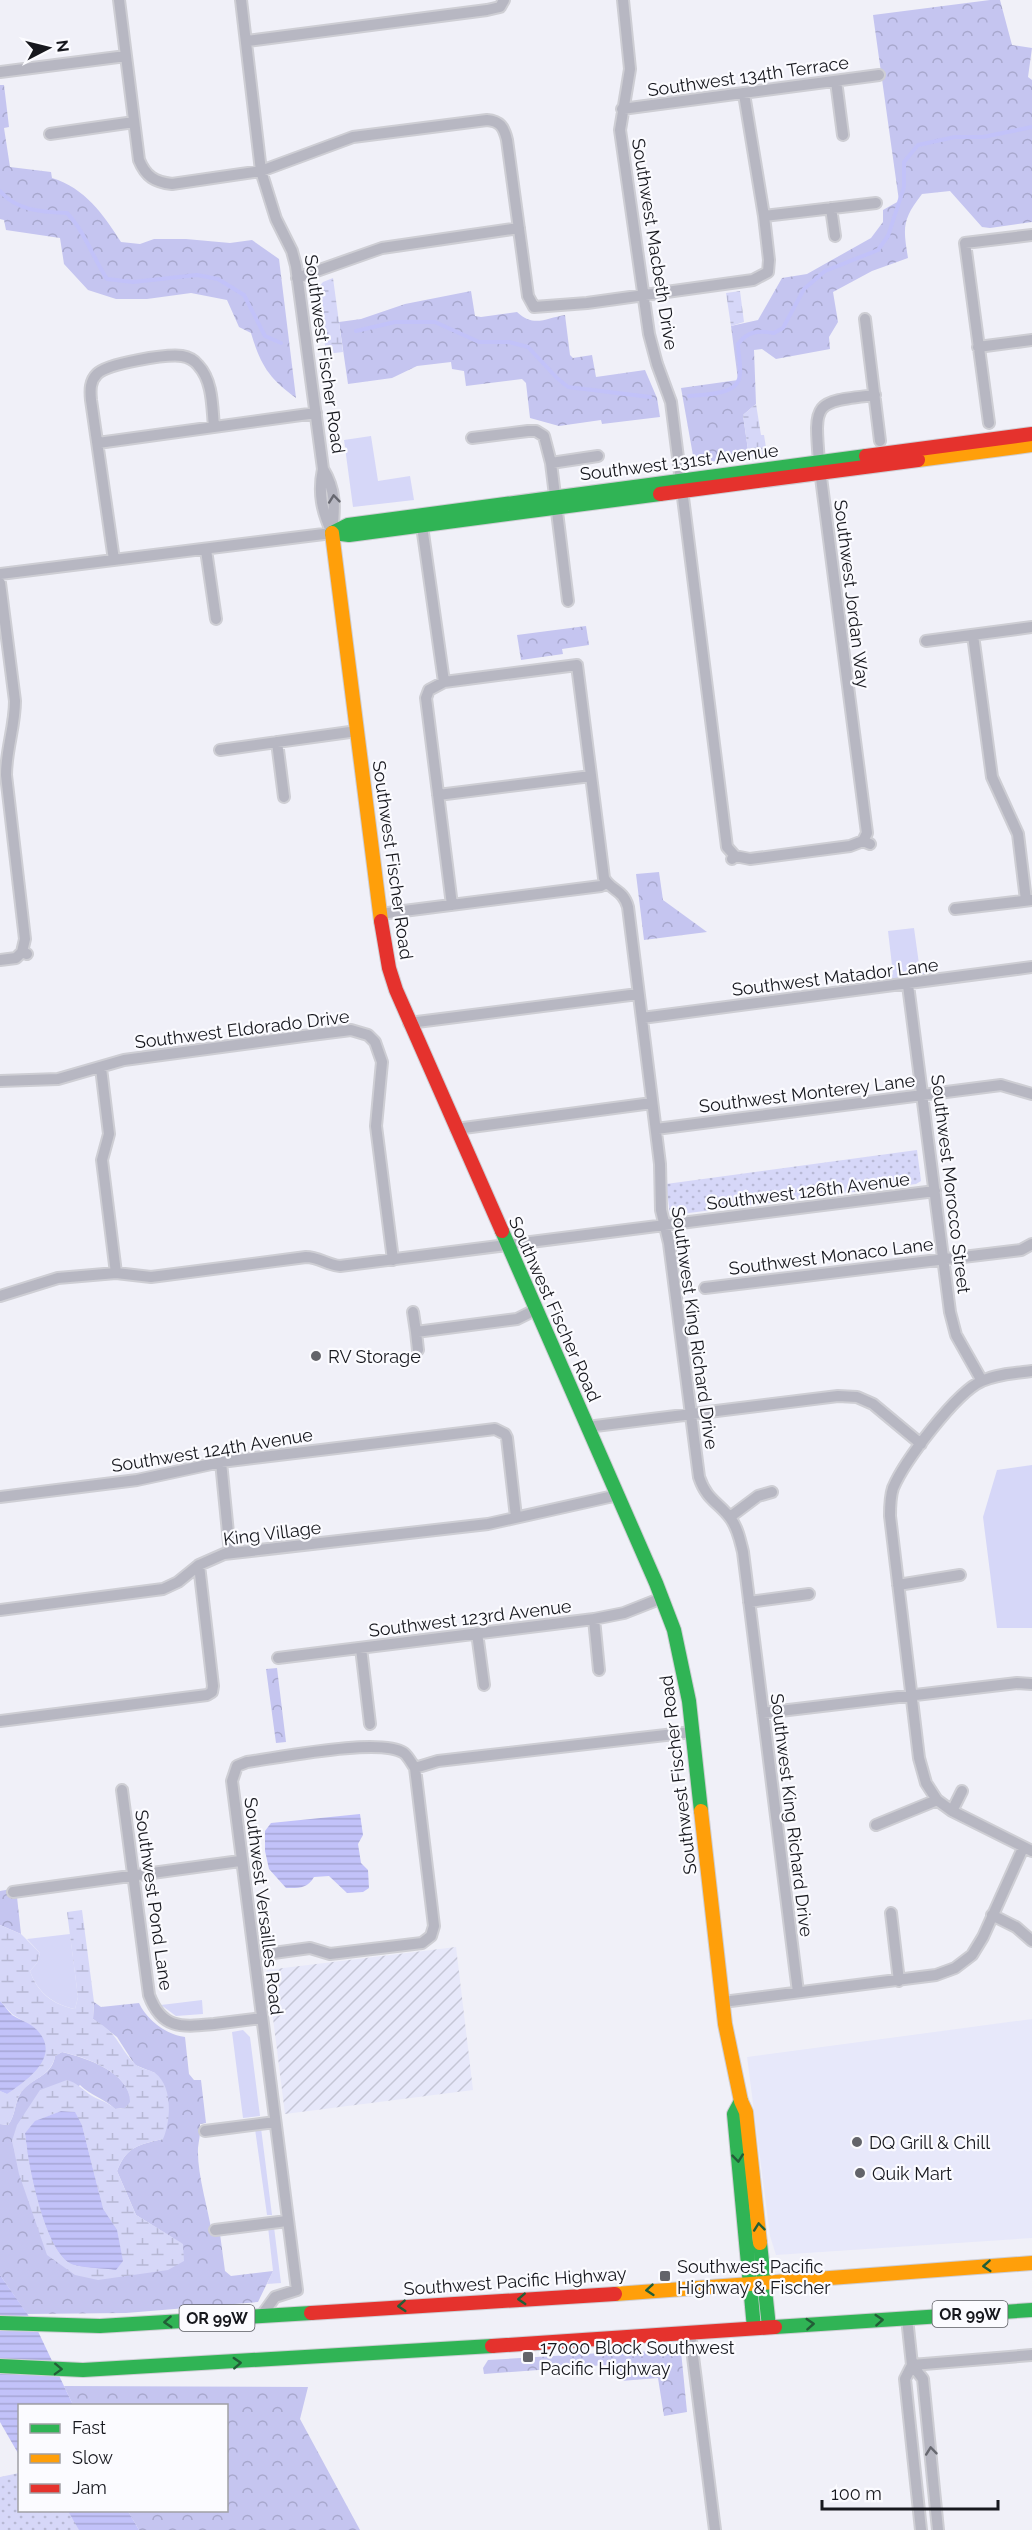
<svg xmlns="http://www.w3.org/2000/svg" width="1032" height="2530" viewBox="0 0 1032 2530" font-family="Raleway,sans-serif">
	<defs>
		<pattern id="industrial-furrows" width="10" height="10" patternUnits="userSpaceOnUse" patternTransform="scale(1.5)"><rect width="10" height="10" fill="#e7e8fa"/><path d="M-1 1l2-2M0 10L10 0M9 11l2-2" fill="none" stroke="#c5c6d6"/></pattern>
		<pattern id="forest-crowns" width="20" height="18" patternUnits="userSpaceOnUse" patternTransform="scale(1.5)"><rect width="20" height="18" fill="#c5c5f0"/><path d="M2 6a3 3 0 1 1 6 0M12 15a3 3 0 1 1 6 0" fill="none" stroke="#a8a8cd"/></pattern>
		<pattern id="wetland-marsh" width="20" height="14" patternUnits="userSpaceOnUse" patternTransform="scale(1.5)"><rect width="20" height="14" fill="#d6d7f8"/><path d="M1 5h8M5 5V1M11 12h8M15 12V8" fill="none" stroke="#b7b8d4"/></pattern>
		<pattern id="park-dots" width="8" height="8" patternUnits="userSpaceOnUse" patternTransform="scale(1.5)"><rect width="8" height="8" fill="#d6d7f8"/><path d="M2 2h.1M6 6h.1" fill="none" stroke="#b7b8d4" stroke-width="1.8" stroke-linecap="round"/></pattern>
		<pattern id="water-rules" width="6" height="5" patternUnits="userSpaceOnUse" patternTransform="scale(1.5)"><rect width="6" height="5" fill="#c2c2f9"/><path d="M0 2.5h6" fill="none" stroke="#a6a6d5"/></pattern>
	</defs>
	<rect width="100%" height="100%" fill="#f0f0f8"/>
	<path fill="#e7e8fa" d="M1032 2019V2238L776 2255 770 2236 747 2057Z"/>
	<path fill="url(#industrial-furrows)" d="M456 1947 473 2090 285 2114 267 1970Z"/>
	<path fill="#d6d7f8" d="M371 436 378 481 410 476 414 500 353 507 344 440Z
		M914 928 920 971 926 974 889 979 893 974 888 931Z
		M1032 1465V1628H997L983 1517 997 1470Z
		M70 1934 78 1997 75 2009C54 2005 37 1992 30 1971L37 1963 40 1953 27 1939Z
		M202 2000 203 2014 176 2016 161 2005Z
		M243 2030 250 2037 260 2116 243 2118 232 2032Z
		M261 2128 272 2215H267L255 2129Z
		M268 2227H274L281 2283 267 2284 273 2271Z"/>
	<path fill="url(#forest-crowns)" d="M990 0H1000L1012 45 1032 48 1028 77 1032 80V222L990 228 982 227 950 191 922 194C902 220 903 227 908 258L872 271 833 292 838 322 829 337 830 349 776 359 762 349 754 350 756 404 743 415 749 457 700 463 694 461 681 388 738 380 731 326 758 320 782 278 807 274 871 238 883 222V210L899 201 873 15Z
		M0 85H4L9 127 4 128 10 167 51 172 52 178C85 188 103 214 121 242L140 244 154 239H186L230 243 252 240 279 259 296 398C269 378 261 366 251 333L239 327 227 300 191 293 147 299H116L88 290 64 264 60 238 6 230 4 220 0 219Z
		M471 291 475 316 481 317 517 312C534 328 546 318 565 315L570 355 573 358 592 355 596 377 645 370 657 398 660 417 602 424 601 420 559 426 530 418 526 383 522 379 466 386 464 371 452 369 451 362 417 366 392 378 348 384 339 322 361 319 405 304Z
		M586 626 589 645 562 649 563 654 521 660 517 635Z
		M659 872 663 900 707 932 644 940 636 874Z
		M277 1668 286 1742 276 1743 266 1669Z
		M11 1889 12 1897H17L21 1934 0 1925V1891Z
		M94 2002 101 2007 139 2003C146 2019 166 2035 185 2037L189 2074 194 2080H201L206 2123 200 2124C201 2133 199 2139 198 2148 197 2175 208 2207 212 2234H220L225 2271 231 2276 273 2271 258 2302 126 2313 27 2314 0 2275V2124L8 2125C16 2115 14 2104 20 2094 30 2077 52 2078 55 2056L62 2052C87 2058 129 2072 131 2102L125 2108 115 2109C104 2098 91 2096 80 2085L12 2141 183 2244 136 2215 117 2171C127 2146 138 2145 163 2139L155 2073 135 2065 117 2037 93 2019Z
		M681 2351 687 2412 664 2416 658 2378 621 2381 619 2364 484 2374 483 2368 488 2360 618 2352Z
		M64 2386 308 2387 300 2419 360 2530H139L128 2511 226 2510V2406L73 2405Z"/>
	<path fill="url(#wetland-marsh)" fill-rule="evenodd" d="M333 278 343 352 326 354 318 288 323 282Z
		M740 291 744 322 731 326 726 293Z
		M756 404 761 435H764L767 454 749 457 743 415Z
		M82 1910 94 2002 93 2019C119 2034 117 2045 134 2063 139 2069 149 2069 155 2073 173 2086 171 2121 163 2139 138 2145 127 2146 117 2171L136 2215 183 2244 184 2261 168 2270 98 2280 75 2275 47 2255 19 2174 12 2141 17 2125 40 2090 67 2080C77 2083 81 2088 89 2094 97 2100 107 2101 115 2109L125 2108 130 2102C130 2073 86 2057 62 2052L55 2056C51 2078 30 2078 20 2094 14 2104 16 2115 8 2125L0 2124V2091L7 2094 36 2029 12 2014 0 2001V1925L21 1934 40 1953 37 1963 30 1971C37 1992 53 2005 75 2009L78 1997 67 1912ZM61 2111 74 2112 82 2125 103 2209 117 2230 116 2270C105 2268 79 2268 70 2263 44 2248 28 2162 25 2133L36 2121Z"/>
	<path fill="url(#park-dots)" d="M917 1150 921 1181 916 1184 673 1215 670 1214 666 1184Z
		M19 2473 20 2510 77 2511 88 2530H0V2477Z"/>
	<path fill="url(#water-rules)" d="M360 1814 363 1835 358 1844 361 1863 368 1870 369 1888 363 1892 347 1893 329 1876 314 1877C307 1889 299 1888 286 1888L269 1869 265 1851V1831L271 1823Z
		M0 2001C4 2005 8 2011 12 2015 20 2020 30 2023 36 2029 63 2056 27 2080 7 2094L0 2091Z
		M61 2111 75 2112 82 2125 103 2209 117 2230 123 2261 116 2270C105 2268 79 2268 70 2263 44 2248 28 2163 25 2133L35 2121Z
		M0 2275 35 2325 73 2405 20 2406 19 2455 0 2422Z
		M68 2511H128L139 2530H79Z"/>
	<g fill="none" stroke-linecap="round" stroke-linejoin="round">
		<path stroke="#c2c2f9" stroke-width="4" d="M0 191C17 211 42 212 67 213 85 232 93 258 107 279L133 282 197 275 218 279 244 295 265 336 281 343
			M356 331 395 322H435L479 342H509L528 347 557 378 568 387 650 397
			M689 396C705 394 740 396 740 373 741 363 738 354 738 344 748 331 758 330 774 333L783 328 804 289 825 271 878 250 888 236 904 187V162L918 145 955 137H983L1032 127"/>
		<g stroke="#ceced4" stroke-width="14">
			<path id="street" d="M119 0 139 160C146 177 155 182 172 184L261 171 353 137 487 120C500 121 504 127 507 140L528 296 534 307 587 303 753 280 768 272 769 260 764 216 744 94
				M241 0 261 171 276 219 292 251 296 266 323 469C318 493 322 511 332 533
				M623 0 630 69 620 130 649 334 657 364 671 402 727 847 735 856 732 859
				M247 41 487 10 500 7 504 0
				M0 72 126 56
				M836 81 843 135
				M622 109 879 75
				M50 134 134 122
				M831 208 835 236
				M764 216 876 203
				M297 278 382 248 519 228
				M865 319 880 441
				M978 347 1032 340
				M989 423 965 243 1032 235
				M472 438 528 431H536L544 436 551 463 568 601
				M98 443 316 413
				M551 463 598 456
				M323 469C336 490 335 508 332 532
				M422 526 444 682 429 690 426 698 452 905
				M206 550 216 619
				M114 560 91 400C90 390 90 381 97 374 108 363 167 354 182 356 188 357 194 360 198 365 213 381 212 406 214 427
				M0 574 332 533
				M0 583 15 701C15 726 6 750 6 775L25 939 22 952
				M973 635 992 777 1018 834 1026 900
				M926 641 1032 627
				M444 682 577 665 604 878C611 891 623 889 628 907L660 1164 661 1210 669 1243 699 1477C707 1501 719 1502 731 1519 738 1529 740 1540 743 1552L798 1992
				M277 742 284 797
				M220 750 357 731
				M438 795 591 776
				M863 841 867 833 819 462C814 401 814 402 875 395
				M735 856 750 859 850 846 863 841 870 844
				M955 909 1032 900
				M380 914 601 886 606 883
				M0 960 16 958 22 952 27 954
				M908 985 950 1312 956 1335 982 1381
				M642 1018 1032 967
				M409 1023 638 994
				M101 1068 109 1134 102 1160 116 1273
				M0 1081 58 1079 124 1060 311 1035 351 1030 368 1035 375 1042 382 1062 376 1126 393 1260
				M456 1129 652 1103
				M656 1129 1001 1085 1032 1094
				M705 1288 1021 1250 1032 1244
				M0 1296 58 1278 116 1273 151 1277 306 1257C319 1257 327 1265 340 1266L935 1191
				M413 1312 416 1332
				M418 1350 416 1332 517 1319 535 1310
				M1032 1371C1016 1373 997 1374 982 1381 956 1392 904 1462 893 1488 890 1497 890 1506 890 1516L919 1758 926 1783 937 1800 952 1811 1032 1851
				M587 1427 838 1396 857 1397 873 1404 921 1444
				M221 1462 230 1553
				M0 1497 137 1480 221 1462 495 1429 505 1434 507 1438 516 1517
				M730 1517 758 1496 772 1492
				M898 1585 960 1575
				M749 1602 809 1594
				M0 1610 163 1589 178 1582 199 1565
				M594 1619 599 1670
				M477 1633 484 1685
				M361 1648 370 1724
				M278 1658 594 1619 624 1613 662 1598
				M763 1713 1017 1683 1032 1684
				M0 1721 207 1695 212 1692 213 1686 199 1565 224 1554 488 1524 618 1495
				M415 1768 438 1761 692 1732
				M122 1790 149 1995C162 2030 182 2027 214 2024 230 2022 246 2020 262 2018
				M952 1811 962 1791
				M876 1825 937 1800
				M13 1892 240 1861
				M891 1913 899 1981
				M992 1915 1016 1927 1032 1941
				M723 2002 936 1975 955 1968 972 1955 983 1937 1023 1848
				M205 2131 275 2122
				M215 2230 287 2221
				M262 2315 275 2297 297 2290 232 1781 237 1766 247 1762C278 1758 380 1737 404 1753 408 1756 412 1764 415 1768L434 1926 431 1936 422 1943 330 1954 310 1948 266 1954
				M907 2318 912 2365 905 2379 921 2530
				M690 2333 715 2530
				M912 2365 923 2379 938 2530
				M912 2365 1032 2355"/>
		</g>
		<g stroke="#ceced4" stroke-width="16">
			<path id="fast" d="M332 533 348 525 866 456
				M334 533 349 535 660 494
				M502 1231 656 1583 674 1630 689 1701 701 1811
				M741 2101 734 2114 754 2328
				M760 2243 769 2327
				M0 2323 100 2326 311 2313
				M775 2327 1032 2310
				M0 2366 83 2370 492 2346"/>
		</g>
		<g stroke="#ceced4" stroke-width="16">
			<path id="slow" d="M918 460 1032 445
				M332 533 381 921
				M701 1811 725 2024 741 2101 746 2112 760 2243
				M615 2294 1032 2263"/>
		</g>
		<g stroke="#ceced4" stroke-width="16">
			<path id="jam" d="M866 456 1032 434
				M660 494 918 460
				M381 921 389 968 396 990 502 1231
				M311 2313 615 2294
				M492 2346 775 2327"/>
		</g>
		<use href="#street" stroke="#b7b7c2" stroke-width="10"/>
		<use href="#fast" stroke="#30b455" stroke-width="14"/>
		<use href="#slow" stroke="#ff9f0a" stroke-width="14"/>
		<use href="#jam" stroke="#e5322d" stroke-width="14"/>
	</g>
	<defs><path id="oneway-chevron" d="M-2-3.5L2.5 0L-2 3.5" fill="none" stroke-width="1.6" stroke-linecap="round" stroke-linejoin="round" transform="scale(1.5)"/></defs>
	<g stroke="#676870">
		<use href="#oneway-chevron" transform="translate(334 499) rotate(-96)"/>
		<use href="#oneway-chevron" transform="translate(931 2451) rotate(-96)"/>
	</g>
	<g stroke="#225e37">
		<use href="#oneway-chevron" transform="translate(738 2158) rotate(84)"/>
		<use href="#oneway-chevron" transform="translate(759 2227) rotate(-96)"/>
		<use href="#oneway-chevron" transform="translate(987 2266) rotate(176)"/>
		<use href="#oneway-chevron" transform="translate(650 2290) rotate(175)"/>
		<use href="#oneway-chevron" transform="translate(522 2299) rotate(177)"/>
		<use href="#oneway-chevron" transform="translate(402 2306) rotate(176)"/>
		<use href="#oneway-chevron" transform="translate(879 2320) rotate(-4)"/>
		<use href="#oneway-chevron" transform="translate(168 2322) rotate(176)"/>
		<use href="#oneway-chevron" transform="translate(810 2324) rotate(-4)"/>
		<use href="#oneway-chevron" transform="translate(237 2363) rotate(-3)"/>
		<use href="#oneway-chevron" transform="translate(58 2369) rotate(2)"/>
	</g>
	<g fill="#63646a" stroke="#fbfbff" stroke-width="2">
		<circle cx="316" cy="1356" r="6"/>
		<circle cx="857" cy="2142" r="6"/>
		<circle cx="860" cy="2173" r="6"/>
		<rect x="659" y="2270" width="12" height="12" rx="3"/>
		<rect x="522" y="2351" width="12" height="12" rx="3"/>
	</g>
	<g text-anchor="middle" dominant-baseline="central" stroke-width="4.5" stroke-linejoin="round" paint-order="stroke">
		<g fill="#fbfbff" stroke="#5b5c62" stroke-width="1.5">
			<rect x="932.5" y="2301" width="75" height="26" rx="4.5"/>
			<rect x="179.5" y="2305" width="75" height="26" rx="4.5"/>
		</g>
		<g font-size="16" font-weight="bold" fill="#17181e">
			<text x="970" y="2314">OR 99W</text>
			<text x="217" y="2318">OR 99W</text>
		</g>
		<g font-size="18" fill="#17181e" stroke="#fbfbff">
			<text transform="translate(748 76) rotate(-8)">Southwest 134th Terrace</text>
			<text transform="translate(655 244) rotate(81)">Southwest Macbeth Drive</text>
			<text transform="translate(325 354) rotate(82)">Southwest Fischer Road</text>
			<text transform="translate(679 462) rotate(-7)">Southwest 131st Avenue</text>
			<text transform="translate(852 594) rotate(83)">Southwest Jordan Way</text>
			<text transform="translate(393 860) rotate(82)">Southwest Fischer Road</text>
			<text transform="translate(835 977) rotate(-7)">Southwest Matador Lane</text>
			<text transform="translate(242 1029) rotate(-7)">Southwest Eldorado Drive</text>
			<text transform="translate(807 1093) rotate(-7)">Southwest Monterey Lane</text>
			<text transform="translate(951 1184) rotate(83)">Southwest Morocco Street</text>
			<text transform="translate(808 1191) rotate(-7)">Southwest 126th Avenue</text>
			<text transform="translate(831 1256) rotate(-7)">Southwest Monaco Lane</text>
			<text transform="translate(555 1309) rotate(66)">Southwest Fischer Road</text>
			<text transform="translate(695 1328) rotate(82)">Southwest King Richard Drive</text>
			<text transform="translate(212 1450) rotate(-9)">Southwest 124th Avenue</text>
			<text transform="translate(272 1533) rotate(-7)">King Village</text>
			<text transform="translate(470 1618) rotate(-7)">Southwest 123rd Avenue</text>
			<text transform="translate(678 1775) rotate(-97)">Southwest Fischer Road</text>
			<text transform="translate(792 1815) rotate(83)">Southwest King Richard Drive</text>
			<text transform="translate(154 1900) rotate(82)">Southwest Pond Lane</text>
			<text transform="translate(264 1906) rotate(83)">Southwest Versailles Road</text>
			<text transform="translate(515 2281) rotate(-4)">Southwest Pacific Highway</text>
		</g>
		<g font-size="18" fill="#17181e" stroke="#fbfbff" text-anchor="start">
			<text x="328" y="1356">RV Storage</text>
			<text x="869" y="2142">DQ Grill &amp; Chill</text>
			<text x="872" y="2173">Quik Mart</text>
			<text x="677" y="2266">Southwest Pacific<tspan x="677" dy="21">Highway &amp; Fischer</tspan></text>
			<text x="540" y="2347">17000 Block Southwest<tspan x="540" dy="21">Pacific Highway</tspan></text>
		</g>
	</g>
	<rect x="18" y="2404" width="210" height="108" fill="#fbfbff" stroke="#a0a0a5" stroke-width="1.5"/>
	<rect x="30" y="2424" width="30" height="9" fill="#30b455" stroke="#a0a0a5" stroke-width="1.5"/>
	<text x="72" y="2434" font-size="18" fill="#17181e">Fast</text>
	<rect x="30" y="2454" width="30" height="9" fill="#ff9f0a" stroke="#a0a0a5" stroke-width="1.5"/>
	<text x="72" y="2464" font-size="18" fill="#17181e">Slow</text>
	<rect x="30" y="2484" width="30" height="9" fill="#e5322d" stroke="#a0a0a5" stroke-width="1.5"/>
	<text x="72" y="2494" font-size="18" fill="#17181e">Jam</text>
	<g transform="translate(48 48) rotate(83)" stroke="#fbfbff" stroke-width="4.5" paint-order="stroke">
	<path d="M0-4.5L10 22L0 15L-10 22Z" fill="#17181e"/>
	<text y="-9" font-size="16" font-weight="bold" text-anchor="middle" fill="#17181e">N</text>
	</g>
	<path d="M822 2500v9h176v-9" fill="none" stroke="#17181e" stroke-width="3"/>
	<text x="831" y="2500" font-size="18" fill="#17181e" stroke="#fbfbff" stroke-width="4.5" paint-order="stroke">100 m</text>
</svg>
